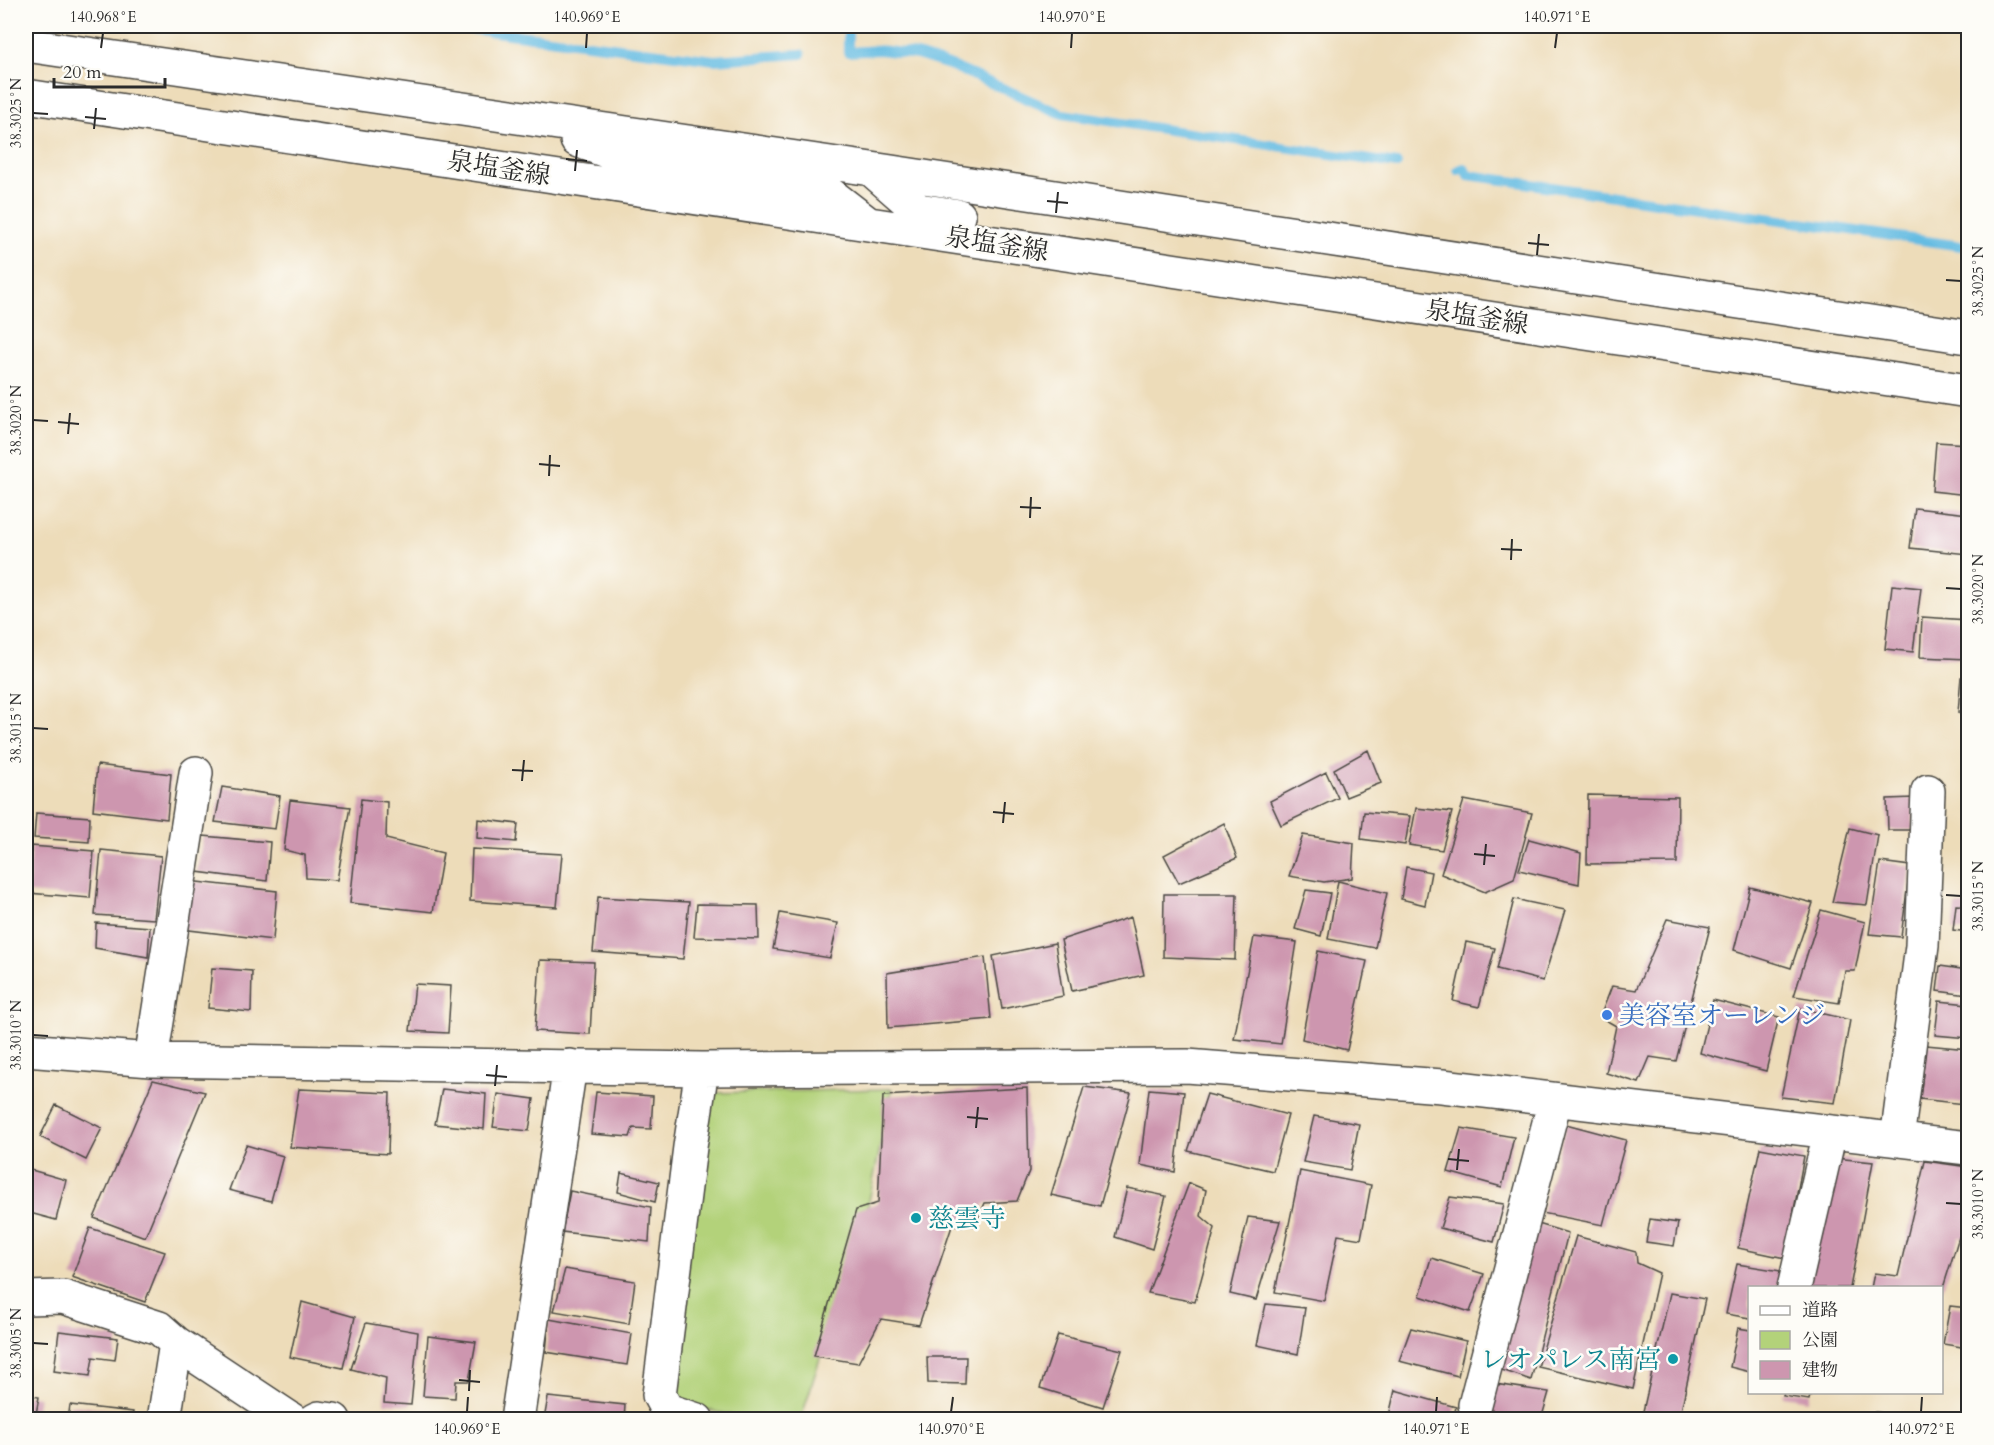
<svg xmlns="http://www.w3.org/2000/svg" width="1994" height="1445" viewBox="0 0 1994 1445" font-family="Cardo,'Noto Serif JP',serif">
	<rect width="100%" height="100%" fill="#fdfcf7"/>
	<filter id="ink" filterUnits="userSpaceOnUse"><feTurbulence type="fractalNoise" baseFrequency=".0167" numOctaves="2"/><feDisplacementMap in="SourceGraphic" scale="12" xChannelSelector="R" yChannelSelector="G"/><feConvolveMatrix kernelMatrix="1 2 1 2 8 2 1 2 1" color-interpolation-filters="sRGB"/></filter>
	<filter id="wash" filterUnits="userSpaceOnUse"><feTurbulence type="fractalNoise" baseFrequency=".008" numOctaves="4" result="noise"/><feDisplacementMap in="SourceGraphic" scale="24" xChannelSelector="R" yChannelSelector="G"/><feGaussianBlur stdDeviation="1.35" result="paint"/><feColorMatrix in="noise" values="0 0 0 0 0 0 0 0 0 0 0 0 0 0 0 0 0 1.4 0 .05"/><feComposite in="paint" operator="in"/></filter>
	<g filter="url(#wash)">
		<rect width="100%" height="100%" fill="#eddcb9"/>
		<path fill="#b3d27a" stroke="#6f7e52" stroke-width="1.5" d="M892 1089 869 1201 801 1419H750L679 1404 671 1384 710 1093Z"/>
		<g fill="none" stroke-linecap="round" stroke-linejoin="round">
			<path stroke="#65bce2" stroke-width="10" d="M447 26 714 60 801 54
				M842 26 848 31V52L880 50 917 55 949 65 1062 114 1397 164
				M1458 170 1464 168 1468 175 1968 247"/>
		</g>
		<g id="blocks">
			<path fill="#cd96af" d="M1936 442 1968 444V495L1932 491Z
				M1915 508 1968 514V554L1910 548Z
				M1892 585 1921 588 1913 652 1885 649Z
				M1922 617 1968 620V659L1920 657Z
				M1961 677H1968V715L1958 713Z
				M1368 750 1381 783 1346 797 1334 769Z
				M97 765 171 774 167 819 93 810Z
				M1326 772 1338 798 1281 825 1270 801Z
				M222 787 280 796 275 829 215 822Z
				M1588 795 1678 797 1677 863 1587 864Z
				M1914 798 1913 830H1888L1887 799Z
				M361 799 387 802 386 839 443 853 433 912 350 903Z
				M290 800 350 807 337 880 306 878 305 855 284 850Z
				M1464 800 1532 813 1514 879 1485 892 1441 874Z
				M1416 808 1452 812 1442 850 1409 845Z
				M1364 812 1410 816 1405 845 1361 839Z
				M36 813 90 817 89 842 34 838Z
				M478 819 518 824 516 842 477 838Z
				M1224 823 1237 858 1179 883 1164 855Z
				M1850 828 1878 835 1867 905 1832 902Z
				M1303 835 1354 843 1352 878 1324 882 1289 876Z
				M203 836 270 842 267 881 197 872Z
				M1529 839 1581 853 1579 884 1519 870Z
				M31 846 94 851 90 898 28 893Z
				M472 849 562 854 557 907 470 901Z
				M101 850 161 856 154 919 95 915Z
				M1880 862 1910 866 1901 937 1869 934Z
				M1406 867 1431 872 1425 905 1401 899Z
				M188 881 277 891 273 940 181 929Z
				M1338 881 1387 893 1375 948 1328 939Z
				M1750 887 1813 903 1791 968 1734 950Z
				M1306 890 1330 893 1321 936 1295 929Z
				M1164 894H1237L1235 960 1163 957Z
				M598 897 689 902 683 959 593 952Z
				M1514 899 1565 910 1543 981 1497 969Z
				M697 904 758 905 759 939 694 937Z
				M1956 905 1968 906V932L1953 930Z
				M1821 910 1865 922 1855 971H1845L1839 1003 1794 996Z
				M780 913 838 923 830 958 773 949Z
				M1131 917 1144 975 1072 991 1061 940Z
				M1667 919 1710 927 1676 1061 1650 1057 1639 1083 1606 1073 1616 1026 1600 1017 1612 986 1636 990Z
				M96 923 150 927 148 957 95 948Z
				M1254 937 1297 942 1281 1044 1234 1039Z
				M1466 942 1495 948 1479 1007 1453 1001Z
				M1055 943 1063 996 1002 1009 993 956Z
				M1318 951 1367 961 1347 1050 1302 1039Z
				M985 957 991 1019 888 1028 887 973Z
				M540 960 594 962 590 1034 535 1031Z
				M1940 966 1968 970V995L1937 991Z
				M212 968 252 971 251 1012 208 1008Z
				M415 984 451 986 448 1033 410 1031Z
				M1713 1000 1779 1017 1766 1071 1700 1053Z
				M1939 1001 1968 1004V1038L1935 1035Z
				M1800 1008 1850 1020 1835 1103 1781 1097Z
				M1926 1045 1968 1049V1088H1966L1964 1104 1920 1099Z
				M153 1080 205 1092 145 1237 94 1218Z
				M1084 1087 1131 1093 1100 1206 1051 1195Z
				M1027 1088 1029 1171 1017 1201 985 1203 975 1226H952L919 1325 881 1319 858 1363 814 1356 856 1210 878 1203 883 1096Z
				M299 1089 390 1093 388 1154 290 1147Z
				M442 1089 486 1094 484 1129 435 1124Z
				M1149 1089 1184 1092 1175 1172 1140 1165Z
				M596 1092 653 1096 651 1129 633 1128 630 1137 591 1134Z
				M498 1094 534 1099 529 1131 493 1127Z
				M1207 1094 1288 1115 1273 1171 1188 1151Z
				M56 1105 102 1128 86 1160 40 1137Z
				M1314 1116 1359 1124 1350 1170 1303 1162Z
				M1566 1124 1626 1140 1603 1225 1542 1213Z
				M1461 1128 1514 1137 1502 1187 1448 1172Z
				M246 1145 283 1156 271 1201 229 1190Z
				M1760 1148 1804 1156 1785 1258 1738 1248Z
				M1835 1158 1873 1162 1850 1288H1807Z
				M1925 1161 1968 1167V1232L1967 1239 1959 1237 1943 1288H1871L1874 1273 1898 1276Z
				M28 1169 66 1180 56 1220 26 1212V1178Z
				M1300 1171 1371 1185 1361 1239 1338 1235 1324 1301 1275 1292Z
				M621 1173 659 1182 655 1202 618 1192Z
				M1189 1183 1206 1190 1201 1216 1215 1228 1195 1302 1148 1293Z
				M1127 1188 1166 1196 1152 1249 1115 1237Z
				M570 1191 651 1207 649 1242 562 1232Z
				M1450 1197 1504 1204 1494 1242 1440 1228Z
				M1248 1217 1280 1221 1256 1300 1230 1294Z
				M1650 1219 1678 1223 1674 1246 1646 1242Z
				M1535 1223 1568 1233 1531 1380 1499 1369Z
				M90 1228 165 1252 145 1302 72 1277Z
				M1576 1236 1636 1252 1637 1263 1659 1273 1633 1389 1538 1367Z
				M1431 1258 1484 1274 1470 1312 1420 1296Z
				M1737 1264 1781 1271 1777 1288H1750V1318L1726 1314Z
				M565 1269 635 1281 629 1324 554 1311Z
				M1670 1293 1705 1299 1679 1420H1641Z
				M302 1302 355 1317 343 1368 290 1357Z
				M1266 1304 1305 1308 1298 1354 1257 1345Z
				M1950 1306 1968 1308V1348L1943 1344Z
				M549 1319 632 1334 627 1365 546 1352Z
				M366 1323 418 1332 411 1405 384 1403 386 1378 351 1369Z
				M1411 1328 1466 1341 1458 1376 1399 1361Z
				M1738 1328 1750 1330V1372L1730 1367Z
				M59 1331 118 1338 115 1360 93 1357 90 1376 54 1371Z
				M1058 1335 1122 1350 1103 1407 1040 1388Z
				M428 1336 476 1342 469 1381H456L455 1398 423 1396Z
				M927 1357H966L965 1384 928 1383Z
				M1967 1369H1968V1396L1962 1395Z
				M1495 1384 1549 1392 1541 1420H1486Z
				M1395 1390 1456 1407 1453 1420H1388Z
				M1784 1392H1811L1809 1400 1783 1396Z
				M26 1395 39 1397 35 1420H26Z
				M548 1397 625 1405 624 1420H544Z
				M70 1405 133 1412 132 1420H68Z
				M1875 1412 1929 1418V1420H1874Z"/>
		</g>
	</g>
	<g filter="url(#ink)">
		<use href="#blocks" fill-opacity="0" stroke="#484640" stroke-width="1.5"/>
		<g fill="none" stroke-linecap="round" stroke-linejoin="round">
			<g stroke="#484640" stroke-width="36">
				<path id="minor" d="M26 1050 151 1060 702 1069 1187 1066 1442 1086 1968 1148
					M151 1060 196 773
					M1897 1140 1922 946 1928 791
					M1794 1288 1830 1132
					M26 1298 63 1297 159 1328 176 1343 292 1420
					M1475 1405 1555 1100
					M164 1420 176 1343
					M315 1420 319 1418 334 1420
					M517 1420 570 1066
					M697 1420 667 1410 659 1395 690 1147 702 1069"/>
			</g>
			<g stroke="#484640" stroke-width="36">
				<path id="major" d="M26 45 885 171 1968 337
					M26 96 1968 391
					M577 140 635 162 826 191 866 222
					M871 169 918 210 959 216"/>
			</g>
			<use href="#minor" stroke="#fff" stroke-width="33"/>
			<use href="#major" stroke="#fff" stroke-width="33"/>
		</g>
	</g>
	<path fill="none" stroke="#2b2b2b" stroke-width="2" d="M101 48 103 33M586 48 587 33M1071 48 1072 33M1555 48 1557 33M33 113 48 114M85 117 106 119M94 129 96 108M566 159 587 161M575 171 577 150M1047 201 1068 203M1056 213 1058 192M1528 243 1549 245M1537 255 1539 234M1946 280 1961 281M33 420 48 421M58 422 79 424M68 434 70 413M539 464 560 466M549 476 550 455M1020 507 1041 508M1030 518 1031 497M1501 549 1522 550M1511 560 1512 539M1946 588 1961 589M33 728 48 729M512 770 533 771M522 781 524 760M993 812 1014 814M1003 823 1005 802M1474 854 1495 856M1484 865 1486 844M1946 895 1961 896M33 1035 48 1036M486 1075 507 1077M495 1086 497 1065M967 1117 988 1119M976 1128 978 1107M1448 1159 1469 1161M1457 1170 1459 1149M1946 1203 1961 1204M33 1343 48 1344M459 1380 480 1382M469 1391 470 1370M467 1412 468 1397M951 1412 953 1397M1436 1412 1437 1397M1921 1412 1922 1397"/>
	<circle fill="#3f7fe0" stroke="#fdfcf7" stroke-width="2" cx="1607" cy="1015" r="6"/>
	<g fill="#0f9aa8" stroke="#fdfcf7" stroke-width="2">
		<circle cx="916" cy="1218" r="6"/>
		<circle cx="1673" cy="1359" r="6"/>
	</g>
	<g text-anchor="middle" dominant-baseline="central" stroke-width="5" stroke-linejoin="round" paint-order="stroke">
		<g font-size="26" fill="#2b2b2b" stroke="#fdfcf7">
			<text transform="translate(499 168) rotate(9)">泉塩釜線</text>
			<text transform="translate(997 244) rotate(9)">泉塩釜線</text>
			<text transform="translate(1477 317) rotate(9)">泉塩釜線</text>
		</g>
		<g font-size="26" fill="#366cbe" stroke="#fdfcf7" text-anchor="start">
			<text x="1619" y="1015">美容室オーレンジ</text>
		</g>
		<g font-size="26" fill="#0d838f" stroke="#fdfcf7" text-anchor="start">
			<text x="928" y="1218">慈雲寺</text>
			<text x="1661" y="1359" text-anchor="end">レオパレス南宮</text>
		</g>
	</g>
	<rect width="1994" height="1445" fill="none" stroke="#fdfcf7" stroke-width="66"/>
	<rect x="1748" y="1286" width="195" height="108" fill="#fdfcf7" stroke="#a9a8a5" stroke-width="1.5"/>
	<rect x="1760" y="1306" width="30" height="9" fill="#ffffff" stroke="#a9a8a5" stroke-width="1.5"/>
	<text x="1802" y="1316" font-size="18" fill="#2b2b2b">道路</text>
	<rect x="1760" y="1331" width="30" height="18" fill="#b3d27a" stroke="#a9a8a5" stroke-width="1.5"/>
	<text x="1802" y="1346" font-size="18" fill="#2b2b2b">公園</text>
	<rect x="1760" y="1361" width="30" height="18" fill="#cd96af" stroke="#a9a8a5" stroke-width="1.5"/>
	<text x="1802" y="1376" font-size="18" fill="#2b2b2b">建物</text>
	<path d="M54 78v9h111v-9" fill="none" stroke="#2b2b2b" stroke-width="3"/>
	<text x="63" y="78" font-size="18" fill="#2b2b2b" stroke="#fdfcf7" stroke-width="4.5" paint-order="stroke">20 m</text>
	<rect x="33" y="33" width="1928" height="1379" fill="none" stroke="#2b2b2b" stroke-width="2"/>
	<g font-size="15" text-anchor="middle" fill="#2b2b2b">
		<text x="103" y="22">140.968°E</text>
		<text x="587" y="22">140.969°E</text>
		<text x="1072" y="22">140.970°E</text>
		<text x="1557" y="22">140.971°E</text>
		<text transform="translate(16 113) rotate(-90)" y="5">38.3025°N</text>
		<text transform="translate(1978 281) rotate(-90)" y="5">38.3025°N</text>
		<text transform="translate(16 420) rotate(-90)" y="5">38.3020°N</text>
		<text transform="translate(1978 589) rotate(-90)" y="5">38.3020°N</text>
		<text transform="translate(16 728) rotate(-90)" y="5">38.3015°N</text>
		<text transform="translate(1978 896) rotate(-90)" y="5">38.3015°N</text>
		<text transform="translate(16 1035) rotate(-90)" y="5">38.3010°N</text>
		<text transform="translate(1978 1204) rotate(-90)" y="5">38.3010°N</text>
		<text transform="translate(16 1343) rotate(-90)" y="5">38.3005°N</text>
		<text x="467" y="1434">140.969°E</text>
		<text x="951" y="1434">140.970°E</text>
		<text x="1436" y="1434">140.971°E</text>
		<text x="1921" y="1434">140.972°E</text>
	</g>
</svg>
